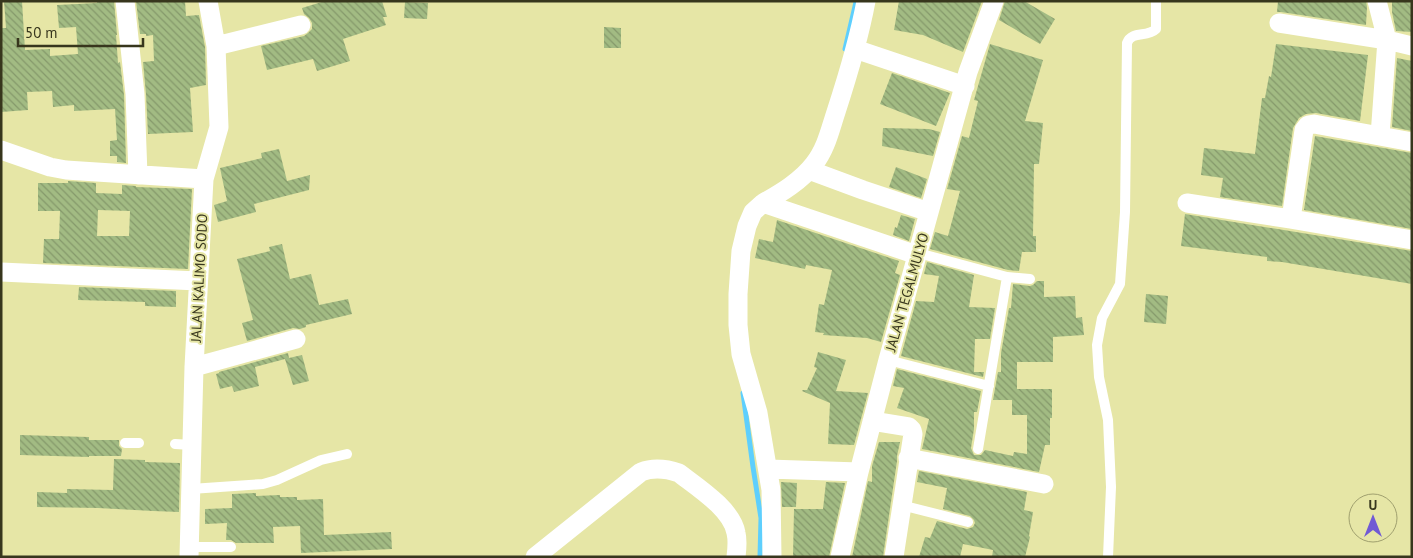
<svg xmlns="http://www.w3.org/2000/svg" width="1413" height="558" viewBox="0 0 1413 558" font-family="'PT Sans',sans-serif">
	<defs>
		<pattern id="building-back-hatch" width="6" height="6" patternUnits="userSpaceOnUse" patternTransform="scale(1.25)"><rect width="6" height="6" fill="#a2bb83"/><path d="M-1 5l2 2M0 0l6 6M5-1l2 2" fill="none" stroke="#85996b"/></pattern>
	</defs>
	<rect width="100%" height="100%" fill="#e6e6a6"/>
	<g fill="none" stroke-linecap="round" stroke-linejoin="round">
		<path stroke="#5ecffd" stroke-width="5" d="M845 49 856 2
			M743 393 753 467 761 518 760 557"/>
	</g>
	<path fill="url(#building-back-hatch)" fill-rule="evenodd" d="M4 1H22L25 50 50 49V56L78 54 76 27 59 28 57 5 97 3V1H114L117 35H116L118 63 120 62 124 95 126 163 117 162V156H110V141L117 140 115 109 74 111V105L53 107 52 91 27 92 28 110 1 112V28H6Z
		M136 1H185L186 16 199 15 205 47 206 85 190 88 193 132 148 134 146 94 143 62 154 61 153 35 146 36V34H140Z
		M325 1H382L387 17H383L386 25 343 39 350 61 317 71 313 59 267 70 261 46 304 36 308 33 312 29V23L309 18 304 14 302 8Z
		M899 1H982L963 52 923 35 894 30Z
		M1005 1H1024L1055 19 1040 44 999 20Z
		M1278 1H1366L1367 7 1366 25 1281 12H1277Z
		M1392 1H1412V32L1396 31 1392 12Z
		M405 2 428 3 427 19 404 18Z
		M604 27 621 28V48H604Z
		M990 44 1043 60 1025 121 1043 123 1039 164H1034L1033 236H1036V252H1022L1019 271 1008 270 930 249 935 232 948 236 960 191 947 189 962 136 969 138 978 101 974 100Z
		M1276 44 1368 55 1360 121 1316 113 1306 114 1299 118 1293 128 1282 206 1220 197 1223 178 1201 175 1204 148 1255 154 1262 98H1265L1269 76 1271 77Z
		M1397 58 1412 61V131L1392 127Z
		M892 73 950 93 936 126 880 104Z
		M883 128 929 129 940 132 933 156 882 146Z
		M1315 136 1412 153V229L1304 210Z
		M279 149 287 181 310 175 309 190 254 204 256 212 218 222 214 205 227 201 220 168 262 158 261 153Z
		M896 167 927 179 921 198 889 187Z
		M68 181 96 183V193L122 194V185L136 186V187L192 189 188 269 43 263 44 239H59L60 211H38V183H68ZM98 210 130 211 129 236H97Z
		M1185 214 1412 251V284L1282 262 1267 261V257L1181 246Z
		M901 215 915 219 909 241 893 235 895 227 897 228Z
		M777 220 899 261 895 273 900 275 881 342 867 338 823 335 824 333 815 332 819 304 824 305 832 270 806 265 805 269 755 258 759 239 773 242Z
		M282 244 290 279 311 274 319 305 348 299 352 314 306 325V327L300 329 293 328 247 341 242 323 253 320 237 259 270 251 269 247Z
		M927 262 974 275 969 307 995 308 990 339H975L974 372H984L983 377 901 356 916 301 934 302 939 276 924 274Z
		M1037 281H1044V297L1075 296 1076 318 1082 317 1084 335 1053 337V362H1017V389H1052V418H1050V445H1045L1039 472 922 449 929 419 897 408 904 388 893 386 897 369 981 391 977 412H974V429L971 448 974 455H981L985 450 1013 456 1014 452 1027 454V415H1012V400H993L998 372H1001V353L1009 308H1011L1013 284 1030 286 1033 285Z
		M79 287 176 291V307L145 306V302L78 300Z
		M1146 294 1168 296 1166 324 1144 322Z
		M818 352 846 360 836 391 868 393 854 445 828 444 830 403 802 391 803 390H807L817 368 814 367Z
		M288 353 289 358 302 355 309 381 293 385 285 359 255 367 259 386 234 392 232 386 220 389 216 374 219 373V372Z
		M20 435 89 437V440H119V446L122 449 121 456H89V457L20 455Z
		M879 442H900L897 456V461L883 557H852L868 481 872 482V466Z
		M114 459 145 460V462L180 463 179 512 153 511 98 508 37 507V492L67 493V489L113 490Z
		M919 471 1027 492 1024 510 1033 512 1029 536 1030 537 1025 557H992L993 550 963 544 960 557H919L925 537 930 538 937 521 967 529 973 527 975 523 974 520 970 516 943 509 947 488 917 482Z
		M781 482 797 483 796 507H782Z
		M826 482 845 483 829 557H793L794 509H823Z
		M256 493V496L280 495V497H297V500L323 499 324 535 391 532 392 549 301 553 300 526 273 527 274 543H236L231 540H226L227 523 205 524V509L232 508V494Z"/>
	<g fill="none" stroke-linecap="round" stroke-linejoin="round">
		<path stroke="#fff" stroke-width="10" d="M918 253 1007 277 978 449
			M1007 277 1030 279
			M888 360 989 386
			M125 443H139
			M175 444 192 445
			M191 489 263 484 277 480 321 460 347 454
			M901 505 968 522
			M189 547H231
			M1108 557 1111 487 1108 420 1099 377 1097 345 1102 318 1120 284 1125 212 1127 43C1132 30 1147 38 1156 29V1"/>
		<path stroke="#fff" stroke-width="19" d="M125 1 135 94 138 175
			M1377 1 1387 40 1380 136
			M1279 23 1387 40 1412 46
			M216 46 301 25
			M855 49 965 86
			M1 150 50 167 66 170 204 179
			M809 170 863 190 929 212
			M763 203C781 193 801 181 814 164 826 149 830 130 836 112 848 75 859 39 866 1
			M1187 203 1291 219 1412 240
			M1291 219 1304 130 1308 125 1314 124 1412 142
			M1 272 198 281
			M194 367 296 339
			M872 421 909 427 912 430 913 434 894 557
			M908 458 1044 484
			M768 469 859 472
			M189 557 194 367 204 179 219 127 216 46 208 1
			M535 557 641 472C654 467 667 469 679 473 697 487 732 509 736 533 738 541 737 549 736 557
			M772 557 771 490 758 413 741 354 738 325V294L741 251 747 226 753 212 763 203 917 255
			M840 557 859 472 888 360 968 72 994 1"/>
	</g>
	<g text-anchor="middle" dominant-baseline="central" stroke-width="4" stroke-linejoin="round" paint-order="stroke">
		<g font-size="14" fill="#37361d" stroke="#e6e6a6">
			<text transform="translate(199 278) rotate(-87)">JALAN KALIMO SODO</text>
			<text transform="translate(907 292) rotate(-74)">JALAN TEGALMULYO</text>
		</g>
	</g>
	<rect width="1413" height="558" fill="none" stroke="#37361d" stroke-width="5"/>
	<g transform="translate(1373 518)"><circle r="24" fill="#e6e6a6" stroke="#a0a06f"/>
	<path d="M0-4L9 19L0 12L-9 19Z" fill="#715ad4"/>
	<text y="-8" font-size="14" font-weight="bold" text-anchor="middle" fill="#37361d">U</text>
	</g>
	<path d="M18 38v8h125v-8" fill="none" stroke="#37361d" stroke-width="2.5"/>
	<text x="25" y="38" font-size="15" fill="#37361d" stroke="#e6e6a6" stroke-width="4" paint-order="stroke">50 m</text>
</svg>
